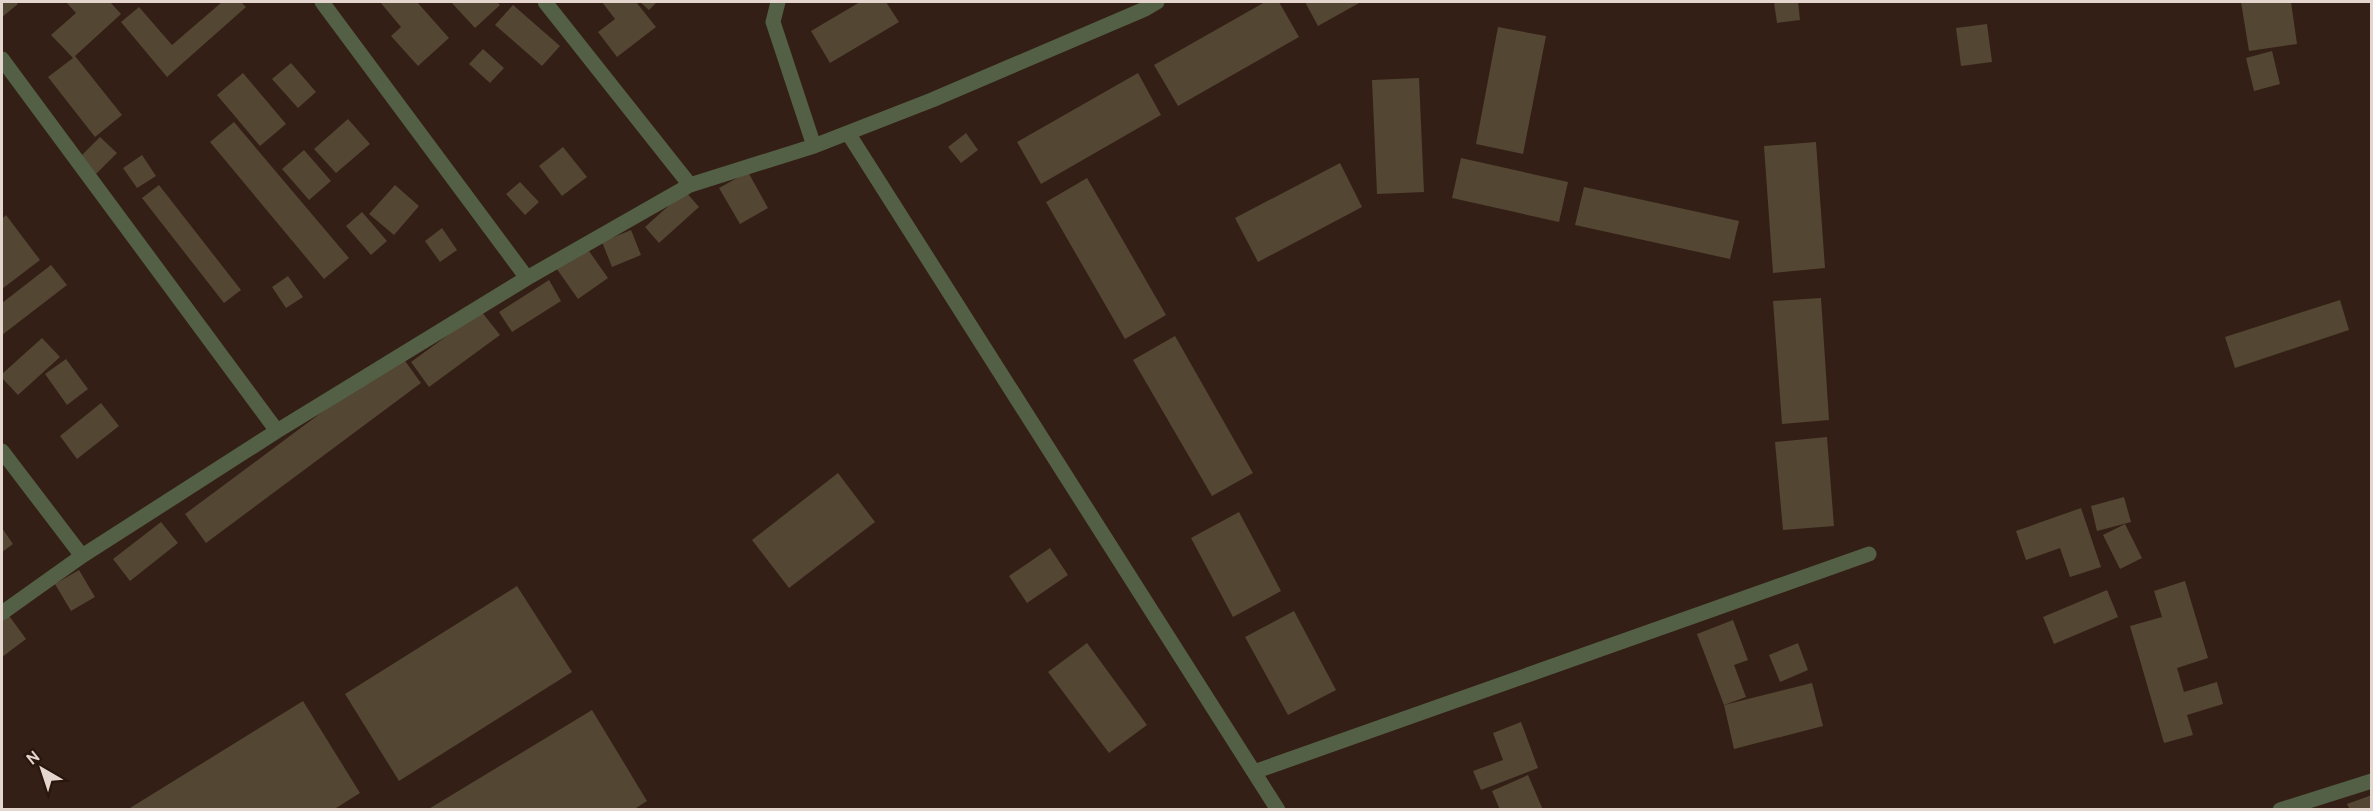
<svg xmlns="http://www.w3.org/2000/svg" width="2373" height="811" viewBox="0 0 2373 811" font-family="Cabin,sans-serif">
	<rect width="100%" height="100%" fill="#331f16"/>
	<path fill="#534632" d="M2 2H16L18 4 2 17Z
		M66 2H110L121 14 75 56 122 115 95 137 48 77 73 58 51 35 76 13Z
		M222 2H241L246 7 167 77 121 22 139 7 172 45Z
		M380 2H417L449 38 418 66 391 36 401 27Z
		M451 2H497L500 5 475 28Z
		M602 2H636L656 27 617 57 598 32 615 19Z
		M640 2H657L649 10Z
		M860 2H886L899 22 830 63 811 31Z
		M1265 2H1279L1299 37 1178 106 1154 65Z
		M1305 2H1361L1318 26Z
		M1774 2H1798L1800 20 1777 23Z
		M2241 2H2291L2297 44 2249 51Z
		M513 5 560 46 542 66 495 25Z
		M1987 24 1992 62 1961 66 1956 28Z
		M1498 27 1546 36 1523 154 1476 144Z
		M483 49 504 68 490 83 469 64Z
		M2272 51 2280 84 2254 91 2246 58Z
		M291 63 316 92 298 108 272 79Z
		M243 73 286 124 260 146 217 95Z
		M1138 73 1161 115 1041 184 1017 142Z
		M1419 78 1424 192 1377 194 1372 80Z
		M348 119 370 144 336 173 314 149Z
		M234 122 349 258 324 279 210 142Z
		M966 133 978 150 961 163 948 147Z
		M100 137 117 153 96 174 79 158Z
		M1816 142 1825 268 1773 273 1764 146Z
		M563 147 587 177 562 196 539 166Z
		M304 150 331 181 309 200 282 169Z
		M142 155 156 176 137 188 123 168Z
		M1461 158 1568 182 1559 222 1452 198Z
		M1340 163 1362 207 1258 262 1235 218Z
		M748 172 768 208 740 224 719 188Z
		M1087 178 1166 315 1125 339 1046 202Z
		M520 182 539 202 525 215 506 194Z
		M159 185 241 290 224 303 142 198Z
		M395 185 419 206 394 235 369 214Z
		M1584 187 1739 221 1730 259 1575 225Z
		M685 191 699 207 659 243 645 227Z
		M362 212 387 241 371 255 346 226Z
		M6 215 40 260 2 289V219Z
		M442 228 457 250 440 262 425 241Z
		M631 230 641 255 612 267 602 242Z
		M584 244 608 278 578 299 554 265Z
		M51 265 67 285 2 335V303Z
		M288 276 303 297 286 308 272 287Z
		M549 280 561 301 512 332 499 312Z
		M1821 298 1829 420 1782 424 1773 301Z
		M2340 300 2349 330 2235 368 2225 337Z
		M481 311 500 335 429 387 411 362Z
		M1175 336 1253 473 1212 496 1133 360Z
		M42 338 60 357 18 395 2 378V374Z
		M400 354 421 383 206 543 185 514Z
		M66 359 88 389 67 405 45 374Z
		M101 403 119 426 77 459 60 436Z
		M1827 437 1834 526 1783 530 1775 442Z
		M838 473 875 522 789 588 752 540Z
		M2124 497 2131 522 2097 531 2091 506Z
		M2081 508 2101 567 2070 577 2060 548 2026 560 2016 531Z
		M1239 512 1281 591 1233 617 1191 538Z
		M161 522 178 543 130 581 113 559Z
		M2125 524 2142 558 2120 569 2103 535Z
		M2 528 13 544 2 552Z
		M1050 548 1068 575 1027 603 1009 576Z
		M79 570 95 597 71 611 55 584Z
		M2185 581 2208 658 2177 668 2184 692 2217 682 2223 704 2187 715 2193 735 2164 743 2130 626 2162 617 2154 591Z
		M517 586 572 672 399 781 345 694Z
		M2107 590 2118 617 2054 644 2043 617Z
		M1294 611 1336 690 1288 715 1245 637Z
		M7 613 26 639 2 657V617Z
		M1733 620 1748 660 1734 665 1746 697 1724 705 1812 683 1823 726 1734 749 1724 705 1697 634Z
		M1087 643 1147 725 1109 753 1048 672Z
		M1798 643 1808 670 1780 682 1769 655Z
		M303 701 360 793 333 810H131L130 808Z
		M592 710 647 801 633 810H427Z
		M1521 722 1538 768 1481 790 1473 771 1503 760 1493 733Z
		M1528 775 1543 810H1500L1492 791Z
		M2372 795V810H2350L2347 804Z"/>
	<g fill="none" stroke-linecap="round" stroke-linejoin="round">
		<path stroke="#546045" stroke-width="15" d="M322 2 527 278
			M545 2 690 185
			M778 2 773 22 814 146
			M2 59 277 431
			M848 133 1278 810
			M2 451 82 556
			M2 613 82 556 277 431 527 278 690 185 814 146 932 100 1145 9 1157 2
			M1254 772 1869 554
			M2280 810 2372 781"/>
	</g>
	<rect width="2373" height="811" fill="none" stroke="#e4d6cf" stroke-width="6"/>
	<g transform="translate(42 769) rotate(321)" stroke="#29160c" stroke-width="4.5" paint-order="stroke">
	<path d="M0-4.5L10 22L0 15L-10 22Z" fill="#e4d6cf"/>
	<text y="-9" font-size="16" font-weight="bold" text-anchor="middle" fill="#e4d6cf">N</text>
	</g>
</svg>
